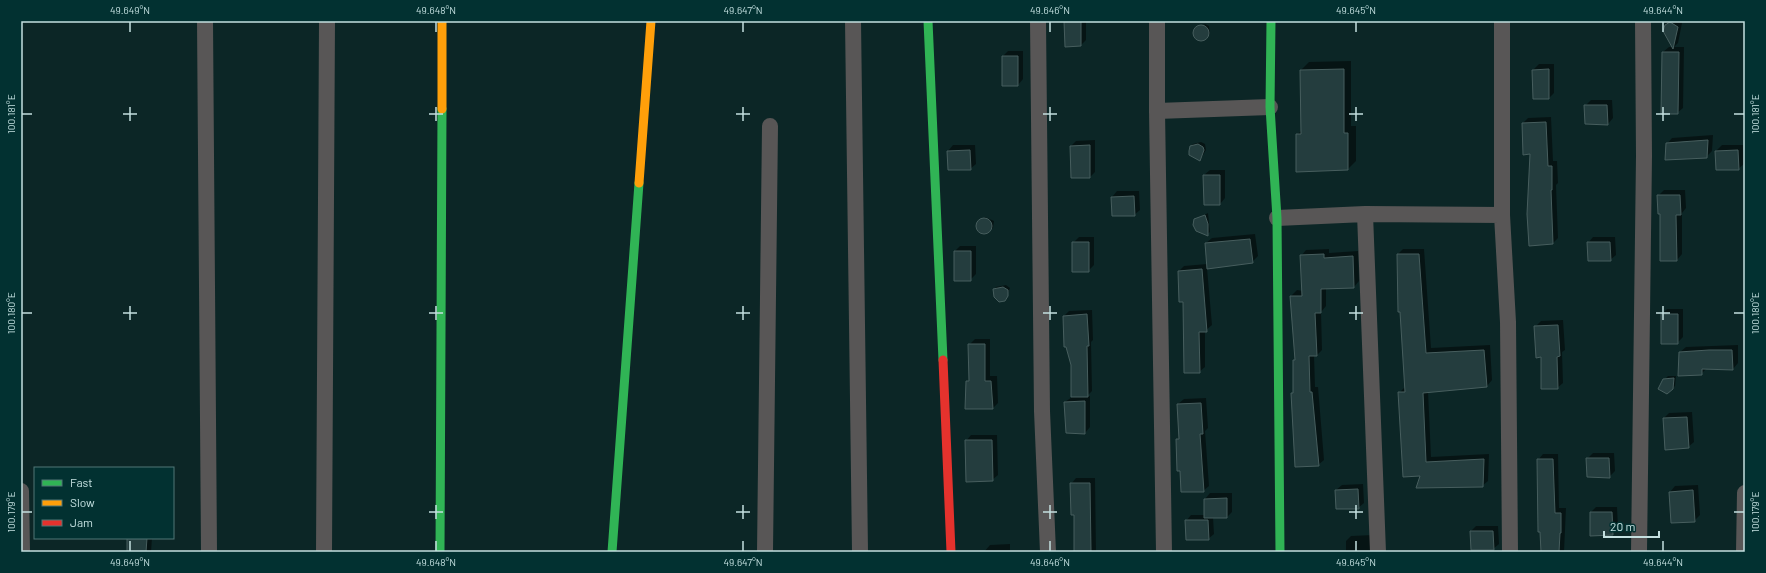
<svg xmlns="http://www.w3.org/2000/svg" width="1766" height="573" viewBox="0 0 1766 573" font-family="Barlow,sans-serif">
	<rect width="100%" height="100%" fill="#0c2626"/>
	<path fill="#0007" d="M1065 21H1086V40L1081 45Z
		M1666 21H1682V23L1678 43 1674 47H1684L1683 108 1677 113 1663 52 1669 47H1673L1664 31Z
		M1205 24 1209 26 1210 34 1202 40 1199 39 1194 36 1196 28Z
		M1008 51H1023V79L1018 85 1003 56Z
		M1351 61V126H1356V161L1348 169 1297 135 1302 130 1301 70 1309 62Z
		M1539 64H1554V93L1549 98H1534L1533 70Z
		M1591 100H1612L1613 118 1608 124 1585 106Z
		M1551 117 1553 161H1557L1558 183 1556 185 1558 238 1553 243 1523 123 1528 118Z
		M1713 135 1712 151 1706 157 1667 144 1672 138Z
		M1095 140V172L1090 177H1072L1071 146 1076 141Z
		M1201 142 1205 144 1206 150 1200 160 1191 146 1193 144Z
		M953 145H975L976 164 970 169H949L948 151Z
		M1722 145H1743L1744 164 1738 169H1717L1716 151Z
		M1210 170H1225V198L1220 204 1204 175Z
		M1664 190H1685L1686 208 1682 213V254L1677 260 1661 213 1658 196Z
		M1117 191H1139L1140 210 1134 215H1113L1112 197Z
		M1208 213 1210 232 1207 234 1194 228 1195 220Z
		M985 217 994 221 993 228 985 233 981 232 978 224Z
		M1255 234 1258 256 1252 262 1207 268 1212 325 1205 331V367L1199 372 1179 271 1184 266 1207 264 1206 243 1212 238Z
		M1079 237H1094V265L1088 271 1073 243Z
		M1593 237H1615L1616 255 1610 260 1588 243Z
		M960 246H976V274L970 280 955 251Z
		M1329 249V253L1358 251 1359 281 1354 287 1326 288V306L1321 312 1322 350 1317 355H1314L1315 387H1318L1324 460 1318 465 1292 394 1294 392 1295 359 1291 296 1297 290 1303 291 1301 256 1306 250Z
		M1403 249H1424L1431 348 1490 345 1492 380 1487 386 1428 391 1431 457 1489 454 1488 481 1482 486 1421 475 1399 393 1405 387 1398 254Z
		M1006 285 1010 288 1005 300 994 290 996 287Z
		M1667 309H1683V337L1677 343 1662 314Z
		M1092 310 1093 340 1091 342 1092 391 1087 396H1090V427L1085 433 1065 402 1072 397V365L1064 316 1069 311Z
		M1563 320 1565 350 1562 352 1563 383 1557 388 1542 356 1535 327 1541 321Z
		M975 339H990V376H997L998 403 993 408 967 382 970 379 969 345Z
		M1738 345V363L1733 369 1707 368 1701 374 1680 352 1686 347Z
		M1668 376H1676L1675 386 1667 393 1659 388 1662 382Z
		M1206 398 1208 428 1205 431 1209 486 1203 491 1181 470 1177 440 1180 436 1178 404 1184 399Z
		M1692 412 1694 442 1688 447 1664 418 1669 413Z
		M971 435H997L998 475 992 480 966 441Z
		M1593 453H1614L1615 471 1609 477 1587 459Z
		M1543 454H1558L1559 508H1566L1564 552H1542L1538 460Z
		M1076 478H1095L1096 552H1075V514L1071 484Z
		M1363 484 1364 503 1358 508 1336 490 1342 485Z
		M1698 485 1700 515 1694 521 1670 492 1675 486Z
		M1210 493H1232V512L1227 517H1213L1214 534 1208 539 1186 521 1191 515H1205V499Z
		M1596 507H1617L1618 528 1612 534 1591 512Z
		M1476 526H1498L1499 544 1493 549 1471 531Z
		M1373 535V552H1346V541L1351 536Z
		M128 538H152L151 552H128Z
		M1010 544V552H984L990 545Z"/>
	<path fill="#243d3e" stroke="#475e5e" d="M1064 21H1081V46L1065 47Z
		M1670 22 1678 27 1673 49 1663 31 1665 25Z
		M1193 33a8 8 0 1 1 16 0a8 8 0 1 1-16 0Z
		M1662 52H1679L1678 114H1661Z
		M1002 56H1018V86H1002Z
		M1344 69V133H1348V170L1296 172V134H1301L1300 70Z
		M1549 69V99H1533L1532 70Z
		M1584 105H1607L1608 125 1585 124Z
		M1546 122 1548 166H1552V190H1551L1553 244 1529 246 1527 214 1530 154 1523 155 1522 123Z
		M1708 140 1707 158 1665 160 1666 143Z
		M1198 144 1203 147 1204 150 1200 161 1189 155V151L1190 146Z
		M1090 145V178H1071L1070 146Z
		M970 150 971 170H948L947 151Z
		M1738 150 1739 170H1716L1715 151Z
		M1203 175H1220V205H1204Z
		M1657 195H1680L1681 215H1676L1677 261H1660V214H1658Z
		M1134 196 1135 216H1112L1111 197Z
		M1205 215 1208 224V236L1196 231 1193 225 1194 219Z
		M976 226a8 8 0 1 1 16 0a8 8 0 1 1-16 0Z
		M1250 239 1253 263 1207 269 1205 243Z
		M1072 242H1089V272H1072Z
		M1587 242H1610L1611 261H1588Z
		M954 251H971V281H954Z
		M1324 254V258L1353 256 1354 288 1321 289V313H1315L1317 356H1309L1310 392H1312L1319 466 1295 467 1291 393H1293V360H1295L1290 296H1302L1300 255Z
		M1397 254H1419L1426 353 1484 350 1487 387 1423 393 1426 462 1484 459 1483 487 1416 488 1420 476 1403 477 1398 392H1405L1400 312H1398Z
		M1202 269 1207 332H1199L1200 373H1184L1183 302H1179L1178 271Z
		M1003 287 1008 290V296L1005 301 999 302 994 297 993 289Z
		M1087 314 1089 346H1087L1088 397H1071V365L1066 347H1064L1063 316Z
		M1661 314H1678V344H1661Z
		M1558 325 1560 356 1557 357 1558 389H1541V357L1536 358 1534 326Z
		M968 344H985V381H991L993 409H965L966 381H969Z
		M1709 350H1732L1733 370 1702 369V375L1678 376 1679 352Z
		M1674 378 1673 389 1667 394 1658 389 1663 379Z
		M1085 401V434L1066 433 1064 402Z
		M1201 403 1203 434H1200L1204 492H1181L1180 471H1177L1176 439H1179L1177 404Z
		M1687 417 1689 448 1665 450 1663 418Z
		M965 440H992L993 481 966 482Z
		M1586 458H1609L1610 478 1587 477Z
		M1537 459H1553L1555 513H1561V533H1560L1559 552H1541L1540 532H1538Z
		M1070 483H1090L1091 552H1074V515H1071Z
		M1358 489 1359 509H1336L1335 490Z
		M1693 490 1695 522 1671 523 1669 492Z
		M1227 498V518H1204V499Z
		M1590 512H1612L1613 535 1590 536Z
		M1185 520H1208L1209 540H1186Z
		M1470 531H1493L1494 550H1471Z
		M127 538H147L146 552H127Z"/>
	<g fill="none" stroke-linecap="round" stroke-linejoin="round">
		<path stroke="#585656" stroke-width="16" d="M205 21 209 552
			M853 21 860 552
			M1038 21 1042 411 1048 552
			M1157 21V111L1164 552
			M1502 21V215L1508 322 1510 552
			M1157 111 1270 107
			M1365 214 1378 552
			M1277 218 1365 214 1502 215
			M21 491 22 552
			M324 552 327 21
			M765 552 770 126
			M1639 552 1644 156 1643 21
			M1744 552 1745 493"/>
		<path stroke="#30b455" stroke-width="9" d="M928 21 943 360
			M1271 21 1270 107 1277 218 1280 552
			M440 552 442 109
			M612 552 639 183"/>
		<path stroke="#ff9f0a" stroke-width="9" d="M442 109V21
			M639 183 651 21"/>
		<path stroke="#e5322d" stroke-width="9" d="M943 360 951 552"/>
	</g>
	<path fill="none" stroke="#c4e0e0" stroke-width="1.5" d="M130 22V32M436 22V32M743 22V32M1050 22V32M1356 22V32M1663 22V32M130 107V121M436 107V121M743 107V121M1050 107V121M1356 107V121M1663 107V121M22 114H32M123 114H137M429 114H443M736 114H750M1043 114H1057M1349 114H1363M1656 114H1670M1734 114H1744M130 306V320M436 306V320M743 306V320M1050 306V320M1356 306V320M1663 306V320M22 313H32M123 313H137M429 313H443M736 313H750M1043 313H1057M1349 313H1363M1656 313H1670M1734 313H1744M436 505V519M743 505V519M1050 505V519M1356 505V519M22 512H32M429 512H443M736 512H750M1043 512H1057M1349 512H1363M1734 512H1744M130 541V551M436 541V551M743 541V551M1050 541V551M1356 541V551M1663 541V551"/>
	<rect width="1766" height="573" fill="none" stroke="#023131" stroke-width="44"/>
	<rect x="34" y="467" width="140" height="72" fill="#023131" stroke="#507777"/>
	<rect x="42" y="480" width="20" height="6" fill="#30b455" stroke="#507777"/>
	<text x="70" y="487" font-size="12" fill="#c4e0e0">Fast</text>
	<rect x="42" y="500" width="20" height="6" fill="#ff9f0a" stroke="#507777"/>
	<text x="70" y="507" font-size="12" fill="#c4e0e0">Slow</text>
	<rect x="42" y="520" width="20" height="6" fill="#e5322d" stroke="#507777"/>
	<text x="70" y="527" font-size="12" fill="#c4e0e0">Jam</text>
	<path d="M1604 531v6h55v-6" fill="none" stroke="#c4e0e0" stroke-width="2"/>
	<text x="1610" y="531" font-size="12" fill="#c4e0e0" stroke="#023131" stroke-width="3" paint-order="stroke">20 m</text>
	<rect x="22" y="22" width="1722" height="529" fill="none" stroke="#c4e0e0" stroke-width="1.5"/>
	<g font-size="10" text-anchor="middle" fill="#c4e0e0">
		<text x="130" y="14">49.649°N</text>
		<text x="436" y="14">49.648°N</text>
		<text x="743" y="14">49.647°N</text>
		<text x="1050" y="14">49.646°N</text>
		<text x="1356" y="14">49.645°N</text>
		<text x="1663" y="14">49.644°N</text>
		<text transform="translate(1755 114) rotate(-90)" y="4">100.181°E</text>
		<text transform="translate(11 114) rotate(-90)" y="4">100.181°E</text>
		<text transform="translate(1755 313) rotate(-90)" y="4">100.180°E</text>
		<text transform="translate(11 313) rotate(-90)" y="4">100.180°E</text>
		<text transform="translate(1755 512) rotate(-90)" y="4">100.179°E</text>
		<text transform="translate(11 512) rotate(-90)" y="4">100.179°E</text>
		<text x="130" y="566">49.649°N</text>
		<text x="436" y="566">49.648°N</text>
		<text x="743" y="566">49.647°N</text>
		<text x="1050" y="566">49.646°N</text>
		<text x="1356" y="566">49.645°N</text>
		<text x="1663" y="566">49.644°N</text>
	</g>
</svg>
